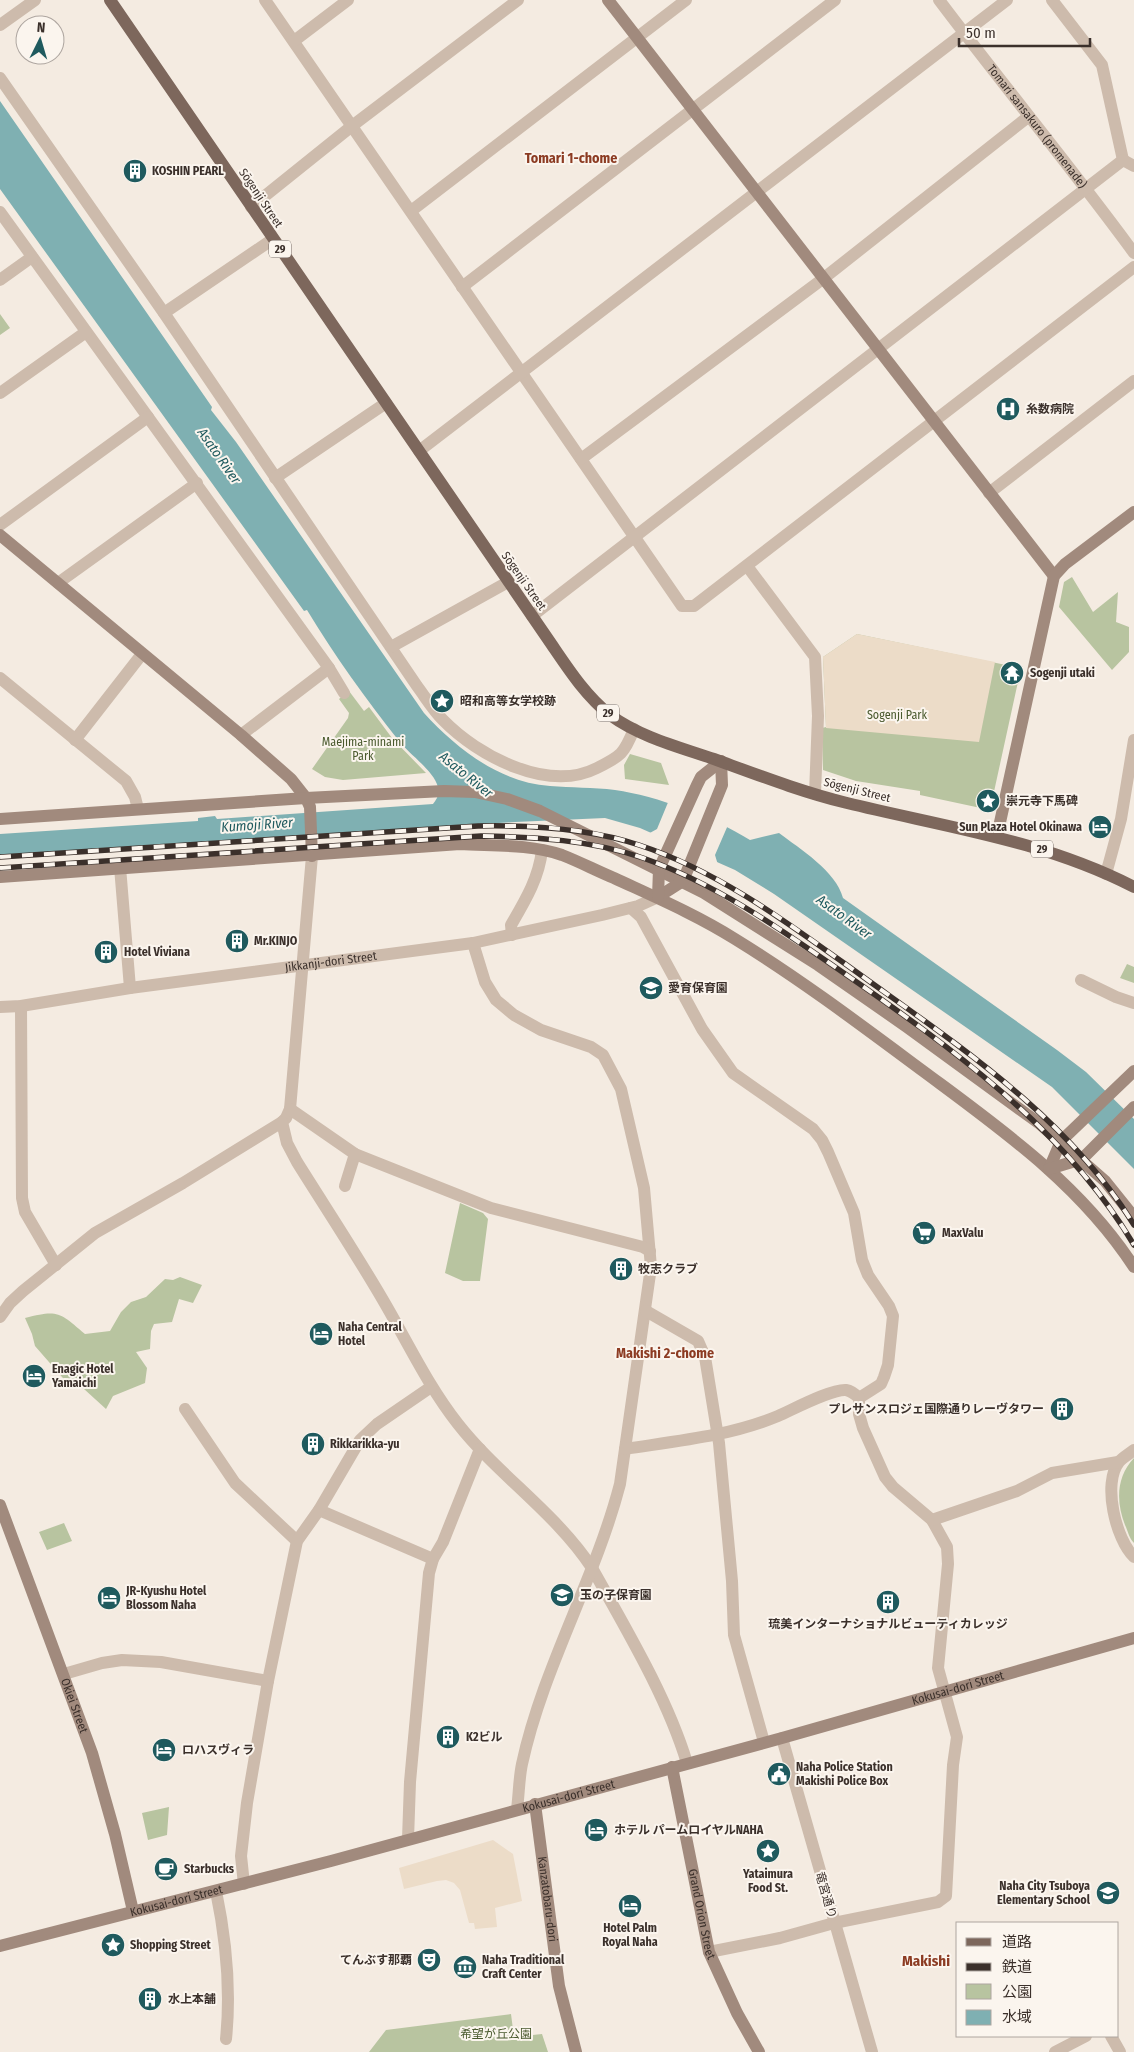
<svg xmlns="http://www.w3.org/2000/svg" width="1134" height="2052" viewBox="0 0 1134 2052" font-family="'Fira Sans Condensed','Noto Sans JP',sans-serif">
	<rect width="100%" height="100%" fill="#f4ebe1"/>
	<path fill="#b8c4a0" d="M0 314 10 328 0 335Z
		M1072 577 1093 612 1118 592 1116 622 1129 627V652L1112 670 1059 607 1064 582Z
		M857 634 1021 668 990 810 920 795V791L856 781 823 770 822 728 826 727 823 657Z
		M349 691 364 711 369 707 392 738 426 773 343 780 325 777 312 769 348 718 349 713 339 699Z
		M630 754 661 763 669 785 625 779 624 765Z
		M1127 964 1134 967V983L1120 978Z
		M460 1203 483 1213 488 1219 480 1281H463L445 1273Z
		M180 1277 202 1285 193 1303 179 1299 172 1322 154 1324 151 1331 150 1349 136 1352 147 1368 145 1383 113 1396 106 1409 84 1389 69 1385 35 1346 32 1334 25 1318C59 1309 60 1313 85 1334L110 1331 121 1312 131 1302 146 1297 165 1279 173 1280Z
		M1134 1458V1543C1129 1538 1128 1531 1125 1525 1116 1502 1116 1477 1134 1458Z
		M64 1523 72 1541 47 1550 39 1532Z
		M169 1807 167 1835 148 1840 142 1813Z
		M511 2014 514 2037 542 2034 548 2052H369L386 2030Z"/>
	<path fill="#ecdcc8" d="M857 634 995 662 979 742 826 728 823 657Z
		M493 1840 513 1854 522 1901 495 1908 497 1927 475 1929 474 1923H469L460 1890 454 1883 446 1880 437 1881 404 1889 399 1868Z"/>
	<path fill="#7fb0b2" d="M0 101 212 407 211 410 236 442 424 713C457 749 499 782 550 786 571 788 593 787 615 790 657 796 713 817 750 840L779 833C800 849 836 871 843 898L1057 1050 1086 1072 1134 1119V1169L1052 1087 774 894 735 870 640 828 605 818 515 822 0 856V834L198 821V818L215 816 217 819 433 804C437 799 440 794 438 787 434 771 409 754 399 741 366 699 334 655 307 610L304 611 0 189Z"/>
	<path fill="#f4ebe1" d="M669 800 728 825 715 855 718 865 648 834 657 829Z"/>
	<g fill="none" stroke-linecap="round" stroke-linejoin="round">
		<g stroke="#cdbbac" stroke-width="12">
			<path d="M265 0 682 606H694L1134 267"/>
			<path id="s1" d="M939 0C1003 85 1071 167 1134 253"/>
			<path d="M1052 0 1102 65 1123 160"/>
			<path d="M0 25 35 0"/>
			<path d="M294 41 348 0"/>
			<path d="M0 78 164 313 417 686C426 698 433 710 443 720 478 756 548 793 597 768 621 756 624 754 634 729"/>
			<path d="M251 207 352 126 518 0"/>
			<path d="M411 211 686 0"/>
			<path d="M0 212 329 668 344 693"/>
			<path d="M0 280 32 257"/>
			<path d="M462 287 835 0"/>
			<path d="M164 313 273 239"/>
			<path d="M0 393 86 332"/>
			<path d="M419 451 1007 0"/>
			<path d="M581 459 824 278 1028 117"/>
			<path d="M275 478 386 403"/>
			<path d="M989 493 1134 381"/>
			<path d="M0 525 148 417"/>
			<path d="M747 566 815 657 818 716 815 794"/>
			<path d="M58 583 197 483"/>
			<path d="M532 616 1123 160 1134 166"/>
			<path d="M391 647 508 582"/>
			<path d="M0 678 126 781 135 797 138 809"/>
			<path d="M241 735 329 668"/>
			<path d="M75 740 142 654"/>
			<path d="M312 856 290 1109 286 1118 282 1122 287 1143 297 1162C327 1210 359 1258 387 1307 410 1347 429 1387 458 1424 498 1475 556 1513 592 1568 626 1629 667 1697 687 1763"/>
			<path d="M120 867 130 988"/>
			<path d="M1106 874 1121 819 1134 740"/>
			<path d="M631 908 641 917 702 1029 733 1073 813 1129 822 1140 828 1152 854 1213 862 1260 868 1275 889 1306 893 1316 888 1365 884 1377 881 1384 859 1398"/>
			<path d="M512 935 511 925C525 901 539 878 542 850"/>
			<path d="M473 943 485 982 496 1000 514 1015 541 1030 591 1047 603 1055 621 1089 644 1188 651 1267 620 1484C595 1580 543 1667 522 1764 519 1778 519 1794 517 1809"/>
			<path d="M1081 980 1116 997 1134 1003"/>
			<path d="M21 1006 22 1198 25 1212 56 1265"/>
			<path id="s2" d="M0 1007 21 1006 130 988 473 943 602 915 638 906 658 897"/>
			<path d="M290 1109 355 1154 491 1208 643 1247 650 1251"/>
			<path d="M345 1186 355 1154"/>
			<path d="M646 1311 698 1341 705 1357 719 1443 732 1581 734 1635 764 1742"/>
			<path d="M0 1317 10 1303 23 1291 95 1233 183 1183 282 1122"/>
			<path d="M185 1409 235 1483 297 1541"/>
			<path d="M625 1449C677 1441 730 1436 778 1416 794 1409 831 1389 846 1390 852 1391 856 1395 859 1398V1414L863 1428 885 1477 893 1487 932 1520 947 1547 948 1564 938 1668 957 1737 953 1765 946 1896 938 1902 834 1923 780 1938 709 1952"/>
			<path d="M1134 1450C1129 1454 1122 1458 1119 1462 1102 1483 1116 1540 1134 1557"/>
			<path d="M319 1510 433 1559"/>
			<path d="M932 1520 1017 1491 1052 1473 1118 1462"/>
			<path d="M64 1674 102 1663 122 1660 161 1662 268 1681"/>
			<path d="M782 1738 872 2052"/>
			<path d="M408 1839 410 1782 429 1573 433 1559 443 1542 480 1449"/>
			<path d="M244 1884 241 1856 247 1803 268 1681 297 1541 319 1510 360 1440 377 1424 431 1387"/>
			<path d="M216 1891C226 1939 231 1990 226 2039"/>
			<path d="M1111 2036 1120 2052"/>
			<path d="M1055 2052 1086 2036"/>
		</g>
		<g stroke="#a18a7d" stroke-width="12">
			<path d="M608 0 1054 576"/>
			<path d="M0 535 241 735 291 779 306 798 310 807 312 856"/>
			<path d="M0 819 306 798 444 791 475 792 507 799 540 811 704 893 818 965 907 1027 1040 1124 1105 1181 1134 1217"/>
			<path d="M997 836 1054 576 1065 564 1134 512"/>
			<path d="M0 877 460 844C493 846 530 844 562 855 580 862 597 871 614 878 655 897 697 915 735 939 800 979 861 1025 923 1071 1001 1129 1080 1184 1134 1267"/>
			<path d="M658 897 683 881 722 785 721 761"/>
			<path d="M658 897 659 869 697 785 701 777 721 761"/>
			<path d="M1049 1169 1061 1141 1134 1071"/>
			<path d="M1049 1169 1082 1159 1134 1107"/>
			<path id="s3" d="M0 1505 92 1753 115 1834 133 1911"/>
			<path id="s4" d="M672 1767 709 1952 737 2013 759 2052"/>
			<path id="s5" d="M535 1804 559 1986 576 2052"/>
			<path id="s6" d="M0 1946 331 1861 782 1738 1134 1638"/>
		</g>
		<path stroke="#7d675c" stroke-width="12" d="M110 0 552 645C569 670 586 696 610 715 640 737 679 747 714 759 758 775 802 792 847 803 945 827 1043 840 1134 887"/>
		<g stroke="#3b302b" stroke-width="5.5">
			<path id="rail" d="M0 857 478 826C532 825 588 828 639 845 721 872 792 926 862 976 962 1048 1068 1118 1134 1225
				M0 868 481 836C536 837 591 840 643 858 714 883 776 926 838 969 949 1046 1063 1126 1134 1245"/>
		</g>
		<use href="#rail" stroke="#fbf5ee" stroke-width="4" stroke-dasharray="11" stroke-linecap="butt"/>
	</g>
	<defs>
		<g id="building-disc" transform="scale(1.25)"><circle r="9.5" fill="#1f5a5e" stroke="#fbf5ee"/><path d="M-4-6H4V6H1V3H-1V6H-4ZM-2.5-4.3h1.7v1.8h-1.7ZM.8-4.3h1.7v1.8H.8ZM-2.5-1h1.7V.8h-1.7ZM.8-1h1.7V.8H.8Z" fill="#fff"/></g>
		<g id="hospital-disc" transform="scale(1.25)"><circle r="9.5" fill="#1f5a5e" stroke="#fbf5ee"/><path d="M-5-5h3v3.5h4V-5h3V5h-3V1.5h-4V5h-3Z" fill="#fff"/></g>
		<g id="temple-disc" transform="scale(1.25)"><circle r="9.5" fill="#1f5a5e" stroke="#fbf5ee"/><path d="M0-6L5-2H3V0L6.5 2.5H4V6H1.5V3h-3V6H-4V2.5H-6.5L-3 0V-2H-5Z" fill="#fff"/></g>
		<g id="sight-disc" transform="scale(1.25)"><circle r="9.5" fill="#1f5a5e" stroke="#fbf5ee"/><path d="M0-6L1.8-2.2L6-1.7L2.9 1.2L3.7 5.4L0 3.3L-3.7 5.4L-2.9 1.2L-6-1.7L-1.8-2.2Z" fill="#fff"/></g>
		<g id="hotel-disc" transform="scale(1.25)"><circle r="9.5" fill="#1f5a5e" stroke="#fbf5ee"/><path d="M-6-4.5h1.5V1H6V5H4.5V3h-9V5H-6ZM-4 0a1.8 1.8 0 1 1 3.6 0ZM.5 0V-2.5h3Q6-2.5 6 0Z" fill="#fff"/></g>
		<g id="school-disc" transform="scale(1.25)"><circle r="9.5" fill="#1f5a5e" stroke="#fbf5ee"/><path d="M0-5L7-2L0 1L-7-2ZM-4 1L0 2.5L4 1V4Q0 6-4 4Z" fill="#fff"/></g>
		<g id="supermarket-disc" transform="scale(1.25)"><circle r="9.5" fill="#1f5a5e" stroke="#fbf5ee"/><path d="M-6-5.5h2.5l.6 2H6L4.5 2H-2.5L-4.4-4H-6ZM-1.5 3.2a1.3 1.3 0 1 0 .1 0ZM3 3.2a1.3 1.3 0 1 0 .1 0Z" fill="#fff"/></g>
		<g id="civic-disc" transform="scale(1.25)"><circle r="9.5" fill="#1f5a5e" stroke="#fbf5ee"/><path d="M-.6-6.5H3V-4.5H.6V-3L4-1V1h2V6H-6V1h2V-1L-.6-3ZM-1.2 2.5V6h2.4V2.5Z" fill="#fff"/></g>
		<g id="cafe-disc" transform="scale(1.25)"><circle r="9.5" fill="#1f5a5e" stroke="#fbf5ee"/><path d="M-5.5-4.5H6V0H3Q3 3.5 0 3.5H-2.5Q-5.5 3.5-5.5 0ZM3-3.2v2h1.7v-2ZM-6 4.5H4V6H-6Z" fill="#fff"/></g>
		<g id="theatre-disc" transform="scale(1.25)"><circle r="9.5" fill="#1f5a5e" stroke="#fbf5ee"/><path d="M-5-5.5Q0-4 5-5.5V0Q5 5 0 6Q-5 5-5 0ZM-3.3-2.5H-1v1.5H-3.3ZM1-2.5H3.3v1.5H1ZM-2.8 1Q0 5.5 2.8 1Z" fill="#fff"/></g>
		<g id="museum-disc" transform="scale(1.25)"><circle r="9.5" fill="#1f5a5e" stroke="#fbf5ee"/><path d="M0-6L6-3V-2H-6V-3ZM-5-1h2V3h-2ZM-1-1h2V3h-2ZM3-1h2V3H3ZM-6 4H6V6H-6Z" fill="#fff"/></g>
	</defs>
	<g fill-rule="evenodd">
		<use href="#building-disc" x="135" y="171"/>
		<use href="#hospital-disc" x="1008" y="409"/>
		<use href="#temple-disc" x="1012" y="673"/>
		<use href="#sight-disc" x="442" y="701"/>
		<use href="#sight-disc" x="988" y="801"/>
		<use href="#hotel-disc" x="1100" y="827"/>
		<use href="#building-disc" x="237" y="941"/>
		<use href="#building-disc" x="106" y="952"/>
		<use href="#school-disc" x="651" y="988"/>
		<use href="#supermarket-disc" x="924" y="1233"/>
		<use href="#building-disc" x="621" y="1269"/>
		<use href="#hotel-disc" x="321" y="1334"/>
		<use href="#hotel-disc" x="34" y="1376"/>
		<use href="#building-disc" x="1062" y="1409"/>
		<use href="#building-disc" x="313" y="1444"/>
		<use href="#school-disc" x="562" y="1595"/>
		<use href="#hotel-disc" x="109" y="1598"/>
		<use href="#building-disc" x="888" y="1602"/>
		<use href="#building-disc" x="448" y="1737"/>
		<use href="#hotel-disc" x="164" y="1750"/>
		<use href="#civic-disc" x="779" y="1774"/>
		<use href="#hotel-disc" x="596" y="1830"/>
		<use href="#sight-disc" x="768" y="1851"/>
		<use href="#cafe-disc" x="166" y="1869"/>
		<use href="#school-disc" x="1108" y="1893"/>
		<use href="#hotel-disc" x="630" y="1906"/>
		<use href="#sight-disc" x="113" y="1945"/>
		<use href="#theatre-disc" x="429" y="1960"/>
		<use href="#museum-disc" x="465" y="1967"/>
		<use href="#building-disc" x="150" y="1999"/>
	</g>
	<g text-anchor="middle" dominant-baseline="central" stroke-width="4" stroke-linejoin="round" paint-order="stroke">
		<g fill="#fbf5ee" stroke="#756b66" stroke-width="1">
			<rect x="269" y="240.5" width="22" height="17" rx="4"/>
			<rect x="597" y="704.5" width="22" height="17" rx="4"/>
			<rect x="1031" y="840.5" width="22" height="17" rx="4"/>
		</g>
		<g font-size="11" font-weight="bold" fill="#3b302b">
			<text x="280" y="249">29</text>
			<text x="608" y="713">29</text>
			<text x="1042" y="849">29</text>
		</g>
		<g font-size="12" fill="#3b302b" stroke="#fbf5ee">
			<text stroke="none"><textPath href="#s1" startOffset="160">Tomari sansakuro (promenade)</textPath></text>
			<text transform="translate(261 198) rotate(56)">Sōgenji Street</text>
			<text transform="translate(524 581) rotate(55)">Sōgenji Street</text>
			<text transform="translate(857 790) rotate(14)">Sōgenji Street</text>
			<text stroke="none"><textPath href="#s2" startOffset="334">Jikkanji-dori Street</textPath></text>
			<text stroke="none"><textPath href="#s6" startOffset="992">Kokusai-dori Street</textPath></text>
			<text stroke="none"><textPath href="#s3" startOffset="214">Okiei Street</textPath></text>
			<text stroke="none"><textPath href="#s6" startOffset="588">Kokusai-dori Street</textPath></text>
			<text transform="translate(826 1895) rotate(74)">竜宮通り</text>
			<text stroke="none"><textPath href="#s5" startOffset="96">Kanzatobaru-dori</textPath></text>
			<text stroke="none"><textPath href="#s6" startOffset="182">Kokusai-dori Street</textPath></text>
			<text stroke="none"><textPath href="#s4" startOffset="150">Grand Orion Street</textPath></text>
		</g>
		<g font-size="12" font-weight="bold" fill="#3b302b" stroke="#fbf5ee" text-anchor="start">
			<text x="152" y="171">KOSHIN PEARL</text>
			<text x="1026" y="409">糸数病院</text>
			<text x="1030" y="673">Sogenji utaki</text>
			<text x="460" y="701">昭和高等女学校跡</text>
			<text x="1006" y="801">崇元寺下馬碑</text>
			<text x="1082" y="827" text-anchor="end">Sun Plaza Hotel Okinawa</text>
			<text x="254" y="941">Mr.KINJO</text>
			<text x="124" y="952">Hotel Viviana</text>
			<text x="668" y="988">愛育保育園</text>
			<text x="942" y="1233">MaxValu</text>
			<text x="638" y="1269">牧志クラブ</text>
			<text x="338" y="1327">Naha Central<tspan x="338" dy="14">Hotel</tspan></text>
			<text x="52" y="1369">Enagic Hotel<tspan x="52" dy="14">Yamaichi</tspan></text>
			<text x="1044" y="1409" text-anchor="end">プレサンスロジェ国際通りレーヴタワー</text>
			<text x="330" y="1444">Rikkarikka-yu</text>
			<text x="126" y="1591">JR-Kyushu Hotel<tspan x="126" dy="14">Blossom Naha</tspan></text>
			<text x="580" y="1595">玉の子保育園</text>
			<text x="888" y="1624" text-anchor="middle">琉美インターナショナルビューティカレッジ</text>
			<text x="466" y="1737">K2ビル</text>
			<text x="182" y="1750">ロハスヴィラ</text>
			<text x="796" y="1767">Naha Police Station<tspan x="796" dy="14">Makishi Police Box</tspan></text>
			<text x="614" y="1830">ホテル パームロイヤルNAHA</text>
			<text x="184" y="1869">Starbucks</text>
			<text x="768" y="1874" text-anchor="middle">Yataimura<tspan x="768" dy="14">Food St.</tspan></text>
			<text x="1090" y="1886" text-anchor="end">Naha City Tsuboya<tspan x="1090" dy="14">Elementary School</tspan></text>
			<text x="630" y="1928" text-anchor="middle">Hotel Palm<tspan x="630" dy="14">Royal Naha</tspan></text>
			<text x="130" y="1945">Shopping Street</text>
			<text x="412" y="1960" text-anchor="end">てんぶす那覇</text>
			<text x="482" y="1960">Naha Traditional<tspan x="482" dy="14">Craft Center</tspan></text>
			<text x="168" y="1999">水上本舗</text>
		</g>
		<g font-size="12" fill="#4a5a2e" stroke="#fbf5ee">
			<text x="897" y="715">Sogenji Park</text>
			<text x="363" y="742">Maejima-minami<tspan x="363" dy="14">Park</tspan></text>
			<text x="496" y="2034">希望が丘公園</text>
		</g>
		<g font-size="14" font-weight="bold" fill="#8c3b22" stroke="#fbf5ee">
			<text x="571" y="158">Tomari 1-chome</text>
			<text x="665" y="1353">Makishi 2-chome</text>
		</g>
		<g font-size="14" font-style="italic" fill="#1f5a5e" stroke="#fbf5ee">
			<text transform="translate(219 456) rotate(55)">Asato River</text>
			<text transform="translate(466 775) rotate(39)">Asato River</text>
			<text transform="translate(257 825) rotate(-4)">Kumoji River</text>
			<text transform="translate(844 917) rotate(36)">Asato River</text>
		</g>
		<g font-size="15" font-weight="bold" fill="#8c3b22" stroke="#fbf5ee">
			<text x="926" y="1961">Makishi</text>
		</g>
	</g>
	<rect x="956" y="1922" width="162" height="115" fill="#fbf5ee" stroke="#aea6a0"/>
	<rect x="966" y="1938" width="25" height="8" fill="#7d675c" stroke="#aea6a0"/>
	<text x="1002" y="1947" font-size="15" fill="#3b302b">道路</text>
	<rect x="966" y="1963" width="25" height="8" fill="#3b302b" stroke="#aea6a0"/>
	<text x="1002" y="1972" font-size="15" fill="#3b302b">鉄道</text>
	<rect x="966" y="1984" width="25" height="15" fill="#b8c4a0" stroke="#aea6a0"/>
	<text x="1002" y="1997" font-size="15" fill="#3b302b">公園</text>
	<rect x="966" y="2010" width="25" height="15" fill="#7fb0b2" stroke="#aea6a0"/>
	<text x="1002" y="2022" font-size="15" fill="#3b302b">水域</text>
	<g transform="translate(40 40) rotate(5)"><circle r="24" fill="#fbf5ee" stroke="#aea6a0"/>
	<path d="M0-4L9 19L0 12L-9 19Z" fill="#1f5a5e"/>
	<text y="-8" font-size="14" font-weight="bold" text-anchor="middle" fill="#3b302b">N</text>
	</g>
	<path d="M959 38v8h131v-8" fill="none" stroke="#3b302b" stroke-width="2.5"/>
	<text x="966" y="38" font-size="15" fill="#3b302b" stroke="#fbf5ee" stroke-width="4" paint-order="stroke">50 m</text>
</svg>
